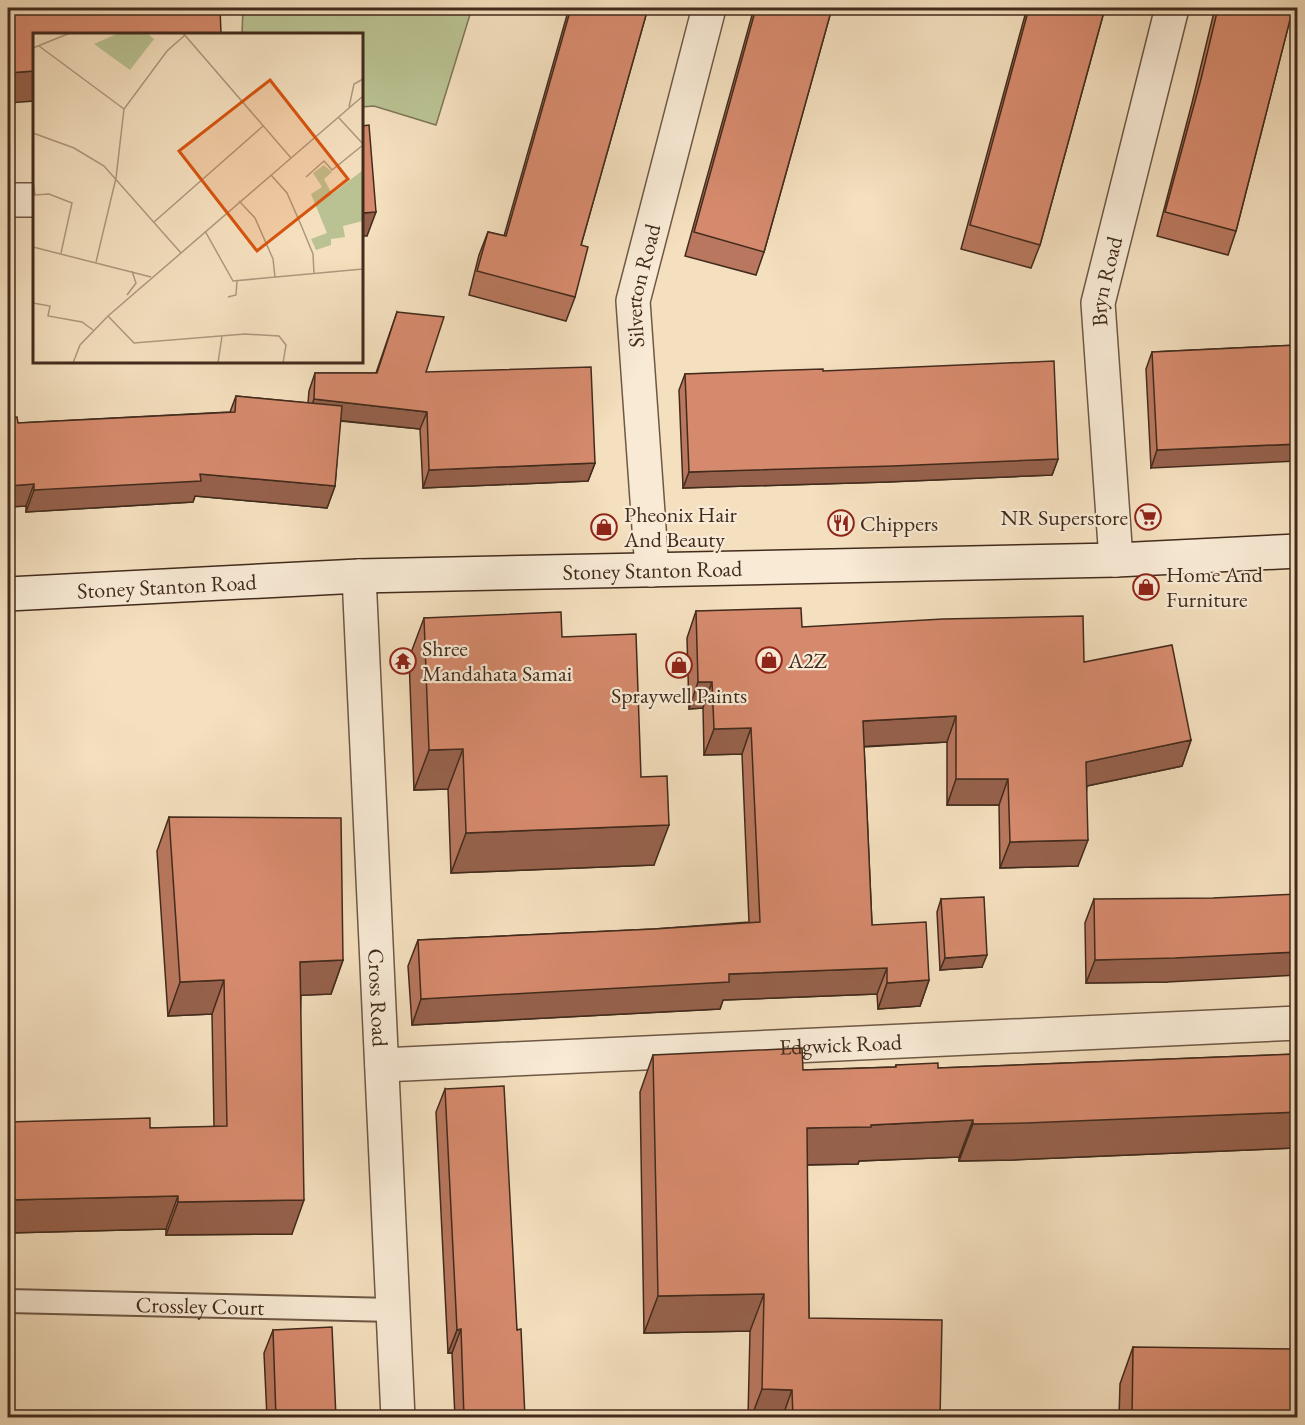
<svg xmlns="http://www.w3.org/2000/svg" width="1305" height="1425" viewBox="0 0 1305 1425" font-family="'EB Garamond',serif">
	<rect width="100%" height="100%" fill="#f4dfbe"/>
	<filter id="stains"><feTurbulence type="fractalNoise" baseFrequency=".00333" numOctaves="4"/><feColorMatrix values="0 0 0 0 .2 0 0 0 0 .09 0 0 0 0 .02 0 0 0 .5 -.17"/></filter>
	<radialGradient id="worn" r=".72"><stop offset=".6" stop-color="#630" stop-opacity="0"/><stop offset="1" stop-color="#630" stop-opacity=".3"/></radialGradient>
	<path fill="#bac293" stroke="#7e7658" stroke-width="1.5" d="M243 8H472L436 125 374 106 362 107V34H242Z"/>
	<g fill="none" stroke-linecap="round" stroke-linejoin="round">
		<g stroke="#6e5844" stroke-width="26">
			<g id="service">
				<path id="s1" d="M8 1301 393 1310"/>
			</g>
		</g>
		<g stroke="#6e5844" stroke-width="36">
			<g id="minor">
				<path d="M8 200H34"/>
				<path id="s2" d="M1116 560 1098 303 1172 8"/>
				<path id="s3" d="M652 570 633 301 709 8"/>
				<path id="s4" d="M359 576 398 1418"/>
				<path id="s5" d="M382 1065 1298 1023"/>
			</g>
		</g>
		<g stroke="#422b1c" stroke-width="36">
			<g id="secondary">
				<path id="s6" d="M8 594 359 576 1116 560 1298 551"/>
			</g>
		</g>
		<use href="#service" stroke="#f8ead5" stroke-width="22"/>
		<use href="#minor" stroke="#f8ead5" stroke-width="33"/>
		<use href="#secondary" stroke="#f8ead5" stroke-width="33"/>
	</g>
	<path fill="#b8775e" stroke="#422b1c" stroke-width="1.5" d="M569 8H648L581 245 575 297 566 321 469 295 479 255 488 232 504 236Z
		M754 8H832L764 252 756 275 685 256Z
		M1027 8H1105L1040 245 1031 268 961 249Z
		M1215 8H1293L1236 231 1228 255 1157 236 1192 103Z
		M397 312 426 372 595 463 588 481 423 488 420 429 340 421 335 486 327 508 195 496 193 502 26 512V506L8 507V418L18 423 230 412 236 396 308 403 309 391 315 373H376Z
		M1298 345 1151 468 1146 369 1152 352Z
		M823 371 1058 459 1052 475 887 482 683 488 679 390 685 374Z
		M696 611 802 627 1084 662 1191 740 1182 766 1087 786 1078 866 1000 868 999 805H947V742L864 747 872 925 929 980 920 1006 878 1009 877 994 723 1000 720 1009 412 1025 408 966 418 940 654 929 749 922 742 754 704 755 703 708 689 709 687 638Z
		M424 618 562 637 641 777 654 865 451 873 448 789 414 790 409 658Z
		M169 817 343 960 331 994 301 995 292 1234 166 1235V1229L8 1233V1122L150 1128 214 1127 212 1014 168 1016 157 851Z
		M941 899 982 967 940 970 937 912Z
		M1094 899 1167 982 1086 983 1085 923Z
		M1298 1054V1140L1295 1148 1013 1160 959 1161V1157L859 1161 858 1164 807 1165 809 1318 940 1418H748L750 1331 644 1333 640 1092 653 1055 803 1070 895 1067 896 1065 938 1068Z
		M445 1089 517 1330 525 1418H455L452 1353H448L436 1112Z
		M273 1330 336 1418H267L264 1353Z
		M1133 1347 1298 1418H1119L1120 1384Z"/>
	<path fill="#96614c" stroke="#422b1c" stroke-width="1.5" d="M34 71V101L8 103V73Z
		M376 212 367 236H362V213Z
		M314 399 427 412 420 429 307 417Z
		M1298 444V461L1151 468 1157 450Z
		M1058 459 1052 475 887 482 683 488 689 472Z
		M595 463 588 481 423 488 429 470Z
		M200 474 335 486 327 508 195 496 193 502 26 512 34 490Z
		M34 484 26 506 8 507V486Z
		M698 682H712L703 708 689 709Z
		M956 716 947 742 853 747 863 721Z
		M751 728 742 754 704 755 714 729Z
		M1191 740 1182 766 1077 788 1086 762Z
		M463 749 448 789 414 790 429 750Z
		M956 779H1008L999 805H947Z
		M669 825 654 865 451 873 466 833Z
		M1088 840 1078 866 1000 868 1010 842Z
		M1298 952V975L1167 982 1086 983 1095 960Z
		M987 955 982 967 940 970 945 958Z
		M343 960 331 994 288 996 300 962Z
		M887 968 877 994 723 1000 720 1009 412 1025 421 999 729 974Z
		M224 980 212 1014 168 1016 180 982Z
		M929 980 920 1006 878 1009 887 983Z
		M1298 1112V1140L1295 1148 1013 1160 959 1161 973 1124Z
		M973 1120 959 1157 859 1161 858 1164 793 1165 807 1128Z
		M178 1196 166 1229 8 1233V1200Z
		M304 1200 292 1234 166 1235 178 1202Z
		M764 1294 750 1331 644 1333 658 1296Z
		M461 1329 452 1353H448L457 1330Z
		M762 1389 792 1390 782 1418H751Z"/>
	<path fill="#d68a6d" stroke="#422b1c" stroke-width="1.5" d="M39 8H220L221 34H34V71L8 73V9Z
		M571 8H648L581 245 588 247 575 297 477 271 488 232 506 236Z
		M756 8H832L764 252 694 232Z
		M1029 8H1105L1040 245 970 225Z
		M1218 8H1293L1236 231 1165 212 1201 79Z
		M369 125 376 212 362 213V126Z
		M397 312 444 317 426 372 591 367 595 463 429 470 427 412 314 399 315 373H377Z
		M1298 345V444L1157 450 1152 352Z
		M1054 361 1058 459 893 466 689 472 685 374 792 370 823 369V371Z
		M236 396 342 406 335 486 200 474 201 481 34 490V484L8 486V418L17 417 18 423 235 412Z
		M801 608 802 627 943 619 1083 616 1084 662 1172 645 1191 740 1086 762 1088 840 1010 842 1008 779H956V716L863 721 872 925 926 922 929 980 887 983V968L729 974V982L421 999 418 940 654 929 760 922 751 728 714 729 712 682H698L696 611Z
		M561 612 562 637 636 634 641 777 667 776 669 825 466 833 463 749 429 750 424 618Z
		M169 817 341 818 343 960 300 962 304 1200 178 1202V1196L8 1200V1122L150 1118V1128L227 1126 224 980 180 982Z
		M1298 894V952L1175 958 1095 960 1094 899 1213 898Z
		M984 897 987 955 945 958 941 899Z
		M802 1048 803 1070 896 1067V1065L938 1063V1068L1298 1054V1112L1026 1123 973 1124V1120L871 1125V1127L807 1128 809 1318 942 1320 940 1418H793L792 1390 762 1389 764 1294 658 1296 653 1055Z
		M504 1086 517 1330 521 1329 525 1418H464L461 1329 457 1330 445 1089Z
		M332 1327 336 1418H276L273 1330Z
		M1133 1347 1298 1349V1418H1132Z
		M8 1363H10L12 1418H8Z"/>
	<defs>
		<g id="supermarket-ring" transform="scale(1.35)"><circle r="9.5" fill="#f8ead5" stroke="#8f2418" stroke-width="1.5"/><path d="M-6-5.5h2.5l.6 2H6L4.5 2H-2.5L-4.4-4H-6ZM-1.5 3.2a1.3 1.3 0 1 0 .1 0ZM3 3.2a1.3 1.3 0 1 0 .1 0Z" fill="#8f2418"/></g>
		<g id="restaurant-ring" transform="scale(1.35)"><circle r="9.5" fill="#f8ead5" stroke="#8f2418" stroke-width="1.5"/><path d="M-5-6h1v4h1v-4h1v4h1v-4h1v5L-1.5 .5V6h-2V.5L-5-1ZM5-6V6H3V1.5H1.5Q1.5-4 5-6Z" fill="#8f2418"/></g>
		<g id="shop-ring" transform="scale(1.35)"><circle r="9.5" fill="#f8ead5" stroke="#8f2418" stroke-width="1.5"/><path d="M-5-2.5h2.3a2.7 3.5 0 0 1 5.4 0H5L5.5 6h-11ZM-1.5-2.5h3a1.5 2.3 0 0 0-3 0Z" fill="#8f2418"/></g>
		<g id="temple-ring" transform="scale(1.35)"><circle r="9.5" fill="#f8ead5" stroke="#8f2418" stroke-width="1.5"/><path d="M0-6L5-2H3V0L6.5 2.5H4V6H1.5V3h-3V6H-4V2.5H-6.5L-3 0V-2H-5Z" fill="#8f2418"/></g>
	</defs>
	<g fill-rule="evenodd">
		<use href="#supermarket-ring" x="1148" y="517"/>
		<use href="#restaurant-ring" x="841" y="523"/>
		<use href="#shop-ring" x="604" y="527"/>
		<use href="#shop-ring" x="1146" y="587"/>
		<use href="#shop-ring" x="769" y="660"/>
		<use href="#temple-ring" x="403" y="661"/>
		<use href="#shop-ring" x="679" y="665"/>
	</g>
	<g text-anchor="middle" dominant-baseline="central" stroke-width="4.5" stroke-linejoin="round" paint-order="stroke">
		<g font-size="22" fill="#422b1c" stroke="#f8ead5">
			<text stroke="none"><textPath href="#s2" startOffset="280">Bryn Road</textPath></text>
			<text stroke="none"><textPath href="#s3" startOffset="286">Silverton Road</textPath></text>
			<text stroke="none"><textPath href="#s6" startOffset="645">Stoney Stanton Road</textPath></text>
			<text stroke="none"><textPath href="#s6" startOffset="159">Stoney Stanton Road</textPath></text>
			<text stroke="none"><textPath href="#s4" startOffset="422">Cross Road</textPath></text>
			<text stroke="none"><textPath href="#s5" startOffset="459">Edgwick Road</textPath></text>
			<text stroke="none"><textPath href="#s1" startOffset="192">Crossley Court</textPath></text>
		</g>
		<g font-size="22" fill="#422b1c" stroke="#f8ead5" text-anchor="start">
			<text x="624" y="514">Pheonix Hair<tspan x="624" dy="25">And Beauty</tspan></text>
			<text x="1128" y="517" text-anchor="end">NR Superstore</text>
			<text x="860" y="523">Chippers</text>
			<text x="1166" y="574">Home And<tspan x="1166" dy="25">Furniture</tspan></text>
			<text x="422" y="648">Shree<tspan x="422" dy="25">Mandahata Samai</tspan></text>
			<text x="788" y="660">A2Z</text>
			<text x="679" y="695" text-anchor="middle">Spraywell Paints</text>
		</g>
	</g>
	<g transform="translate(33 33)">
		<rect width="330" height="330" fill="#f4dfbe"/>
		<path d="M86 0H114L121 6 97 37 61 11ZM291 132 299 139 291 146 299 161 330 137V188L310 193 312 204 298 206V212L283 217 278 206 294 200 278 161 289 154 280 140Z" fill="#bac293"/>
		<path fill="none" stroke="#ad977d" stroke-width="1.5" d="M150 0 258 125M6 13 91 76M0 15 37 0M316 74 321 51 330 46M306 85 330 111M0 100 41 115 71 133 148 220M238 142 254 160 268 192 280 221 281 241M273 144 291 128 299 137 330 112M0 148 2 162 16 161 39 170 28 220M206 168 222 185 240 226 242 244M121 189 230 93M172 198 200 248 330 236M0 214 118 244M63 229 83 145 91 76 134 18 152 2M94 262 103 250 99 238M195 264 203 262 204 248M0 270 17 273 15 283 49 289 60 297M75 283 101 310 212 301 246 303 253 312 250 330M40 330 47 312 75 283 330 63M185 330 189 303"/>
		<path fill="#d7540e" fill-opacity="0.15" stroke="#d7540e" stroke-width="3" d="M237 47 315 146 224 218 146 118Z"/>
		<rect width="330" height="330" fill="none" stroke="#422b1c" stroke-width="3"/>
	</g>
	<rect width="1305" height="1425" fill="none" stroke="#f4dfbe" stroke-width="30"/>
	<rect x="9" y="9" width="1287" height="1407" fill="none" stroke="#422b1c" stroke-width="3"/>
	<rect x="15" y="15" width="1275" height="1395" fill="none" stroke="#422b1c" stroke-width="1.5"/>
	<rect width="100%" height="100%" filter="url(#stains)"/>
	<rect width="100%" height="100%" fill="url(#worn)"/>
</svg>
